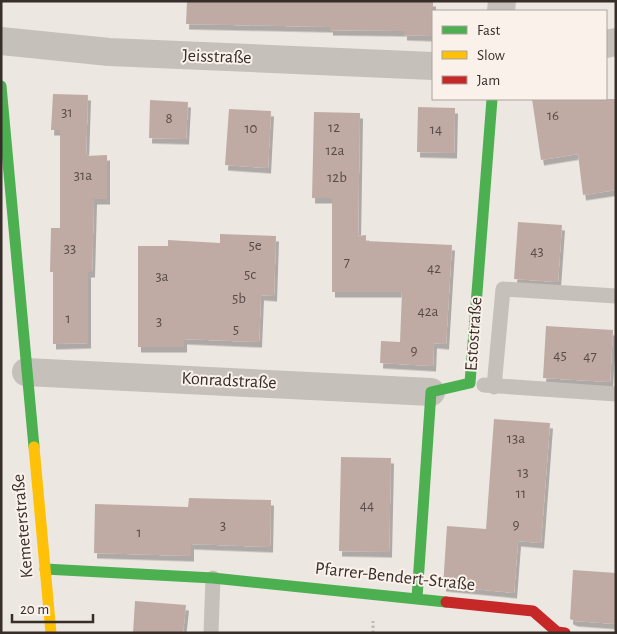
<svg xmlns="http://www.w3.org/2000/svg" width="617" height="634" viewBox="0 0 617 634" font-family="'Alegreya Sans',sans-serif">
	<defs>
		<filter id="shadow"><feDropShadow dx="3" dy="5.5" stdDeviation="0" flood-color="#0004"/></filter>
	</defs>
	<rect width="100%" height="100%" fill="#ede7e2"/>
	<path fill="#c0aba4" filter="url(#shadow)" d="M187 1H433V36L404 35V31L330 30V27L186 24Z
		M53 94 88 95 86 156 107 155V199H94L92 272H88V343L53 344V272H50L51 228H60V130H51Z
		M532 99H616V190L583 195 578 154 541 160Z
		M150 100 188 102 186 139 149 138Z
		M418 107 455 108 454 153 417 152Z
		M229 109 271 111 268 168 225 165Z
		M314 112 360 113 358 236 366 235V241L452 245 446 344 434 343 433 366 380 363 381 341 400 342 402 292H332V198H312Z
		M518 222 562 225 558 282 514 279Z
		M220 234 276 236 274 296 261 295 259 342 184 339V347H138V246H168V240L220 243Z
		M546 326 613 330 610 382 543 378Z
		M494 419 550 423 541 543 518 541 514 593 443 586 447 526 486 529Z
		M341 457 391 458 389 552 339 551Z
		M189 498 271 500 270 547 191 544V556L94 553 95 504 188 507Z
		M573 570 616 573V624L575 621 570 619Z
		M135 601 186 605 183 633H133Z"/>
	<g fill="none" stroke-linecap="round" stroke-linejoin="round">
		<path stroke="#bfb8b3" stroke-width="3" stroke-dasharray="2.5 2.5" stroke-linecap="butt" d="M373 633V621"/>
		<path stroke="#c6c0bb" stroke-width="15" d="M484 385 616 394
			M494 387 503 289 616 296
			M211 633 213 578"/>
		<path stroke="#c6c0bb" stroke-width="28" d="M501 11 502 1
			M1 41 109 52 433 66
			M606 44 616 42
			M26 372 431 392"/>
		<path stroke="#4caf50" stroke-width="11" d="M1 86 34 447
			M45 569 213 578 446 602
			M417 598 431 392 470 383 492 99"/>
		<path stroke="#ffc107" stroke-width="11" d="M34 447 51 633"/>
		<path stroke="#c62828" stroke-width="11" d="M446 602 533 611 557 632 565 633"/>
	</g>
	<g text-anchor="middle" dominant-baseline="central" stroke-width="4" stroke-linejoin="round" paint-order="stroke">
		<g font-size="15" fill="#594c48">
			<text x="67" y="112">31</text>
			<text x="553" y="115">16</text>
			<text x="169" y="118">8</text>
			<text x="334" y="127">12</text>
			<text x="251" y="128">10</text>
			<text x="436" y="129">14</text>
			<text x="335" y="150">12a</text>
			<text x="83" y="175">31a</text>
			<text x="337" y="177">12b</text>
			<text x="255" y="245">5e</text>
			<text x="70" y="248">33</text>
			<text x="537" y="251">43</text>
			<text x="347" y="262">7</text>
			<text x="434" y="268">42</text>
			<text x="250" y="274">5c</text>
			<text x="162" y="276">3a</text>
			<text x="239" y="298">5b</text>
			<text x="428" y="311">42a</text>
			<text x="68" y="318">1</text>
			<text x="159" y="321">3</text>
			<text x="236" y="329">5</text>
			<text x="414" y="350">9</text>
			<text x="560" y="355">45</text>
			<text x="590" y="356">47</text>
			<text x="516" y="438">13a</text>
			<text x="523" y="472">13</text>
			<text x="521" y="493">11</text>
			<text x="367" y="505">44</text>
			<text x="516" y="524">9</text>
			<text x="223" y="525">3</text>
			<text x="139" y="532">1</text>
		</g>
		<g font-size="18" fill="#372d29" stroke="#f9f1ea">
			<text transform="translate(217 57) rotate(2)">Jeisstraße</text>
			<text transform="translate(474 334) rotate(-86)">Estostraße</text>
			<text transform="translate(229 381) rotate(3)">Konradstraße</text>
			<text transform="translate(23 526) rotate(-95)">Kemeterstraße</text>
			<text transform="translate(395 577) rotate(6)">Pfarrer-Bendert-Straße</text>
		</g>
	</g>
	<rect width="617" height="634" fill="none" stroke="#372d29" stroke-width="5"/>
	<rect x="432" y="10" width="175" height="90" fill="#f9f1ea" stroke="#aba39d"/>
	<rect x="442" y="26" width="25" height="8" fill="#4caf50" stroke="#aba39d"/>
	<text x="477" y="35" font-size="15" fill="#372d29">Fast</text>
	<rect x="442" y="51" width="25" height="8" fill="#ffc107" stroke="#aba39d"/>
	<text x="477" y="60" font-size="15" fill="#372d29">Slow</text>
	<rect x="442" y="76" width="25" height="8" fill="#c62828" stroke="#aba39d"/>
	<text x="477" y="85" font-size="15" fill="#372d29">Jam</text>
	<path d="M12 614v8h81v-8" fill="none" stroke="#372d29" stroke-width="2.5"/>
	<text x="20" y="614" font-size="15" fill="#372d29" stroke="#f9f1ea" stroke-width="4" paint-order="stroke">20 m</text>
</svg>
